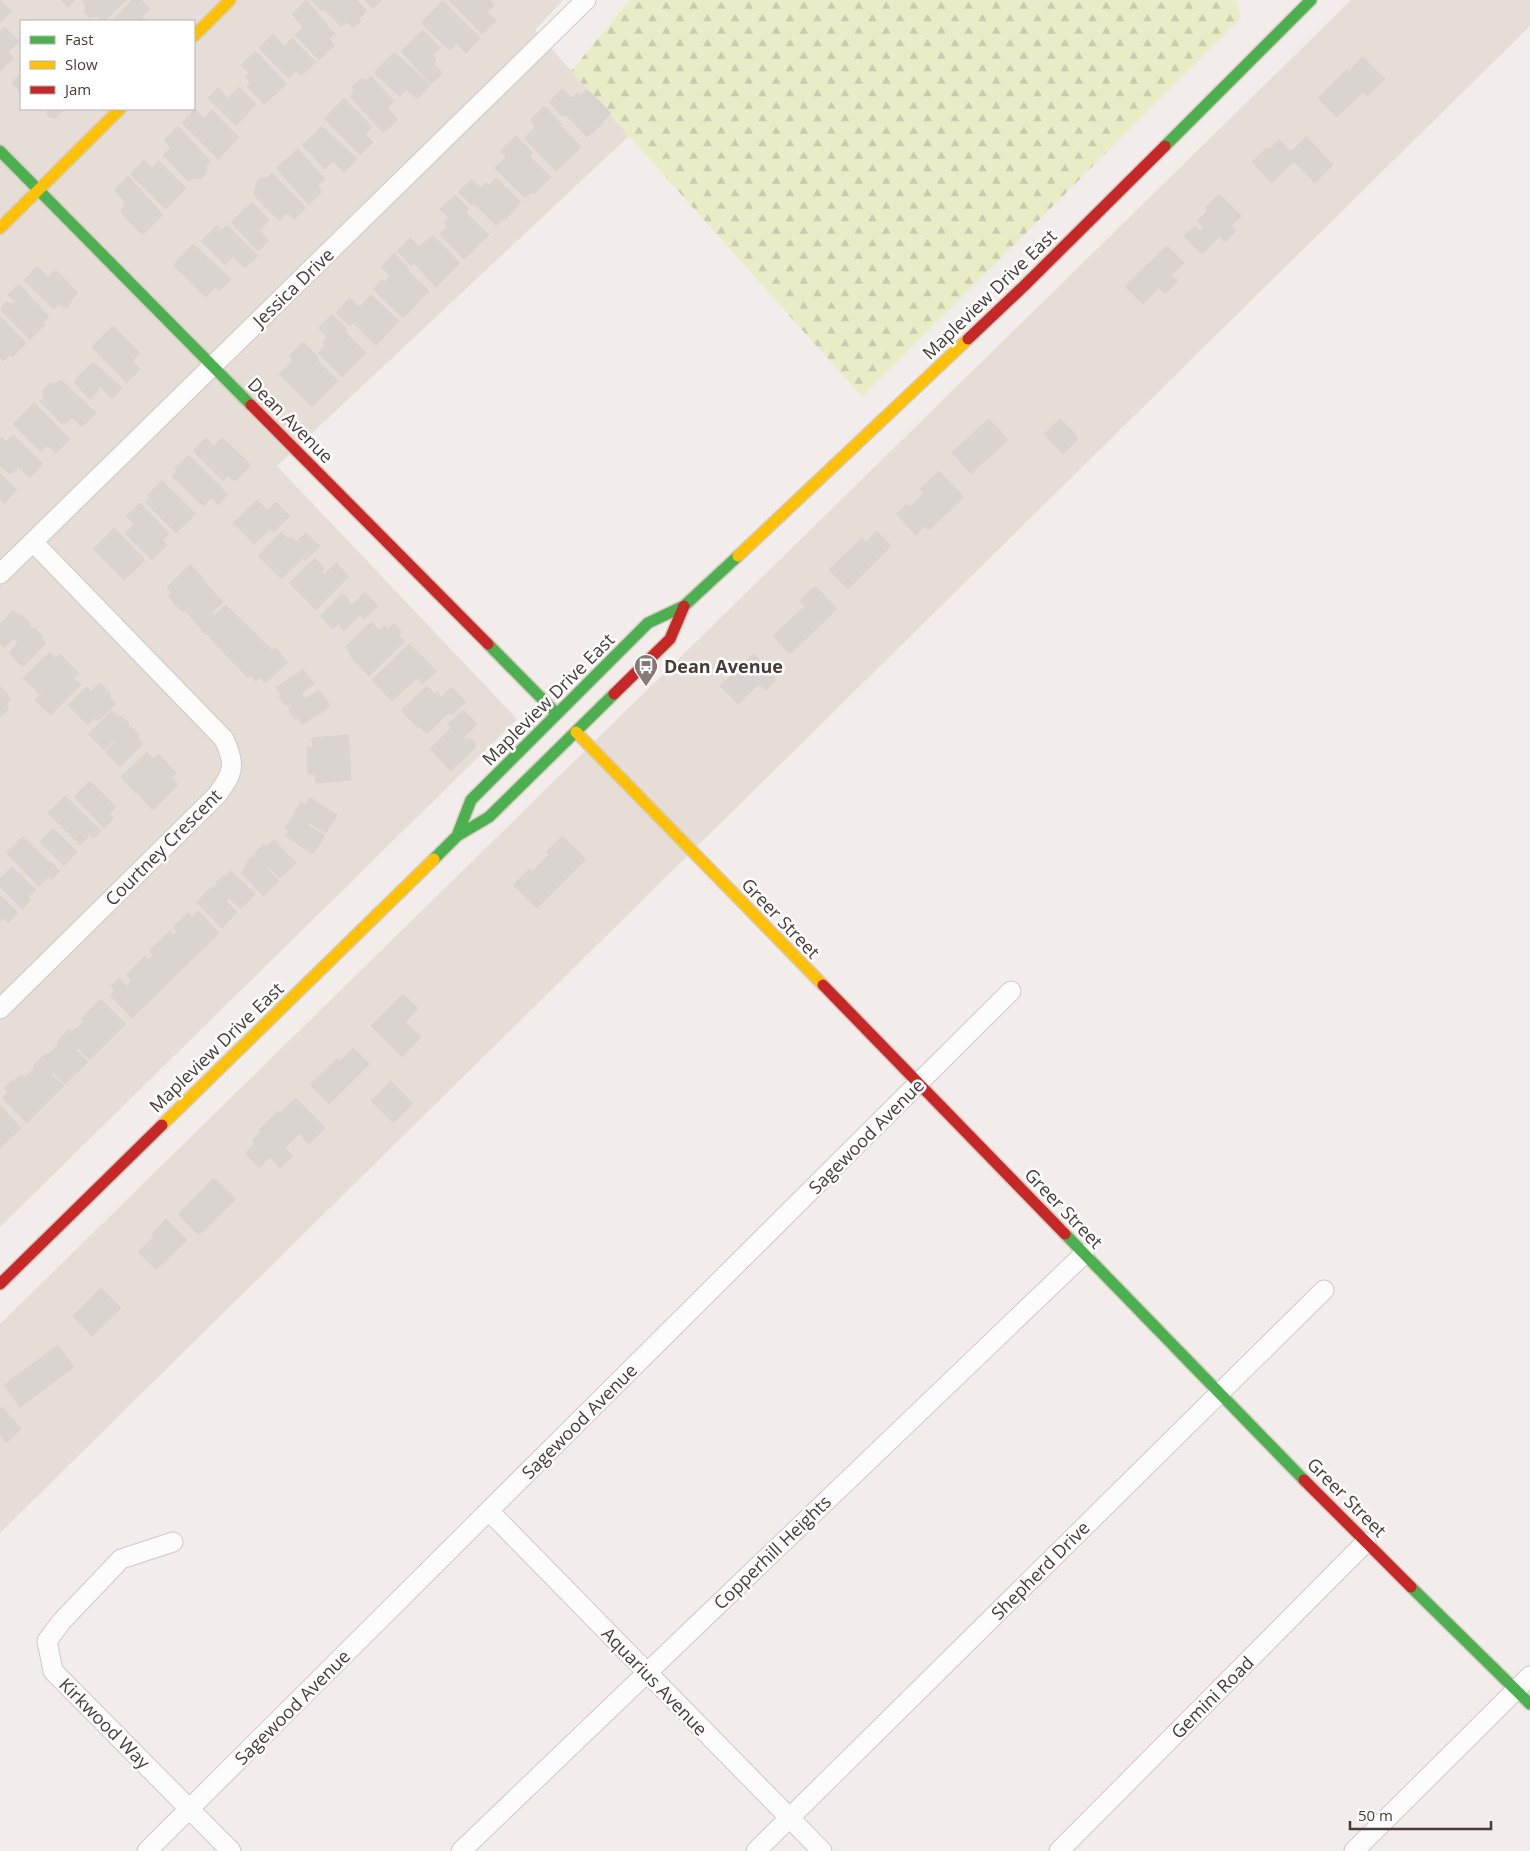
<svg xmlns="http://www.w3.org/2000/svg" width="1530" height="1851" viewBox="0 0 1530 1851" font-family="'Open Sans',sans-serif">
	<defs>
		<pattern id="forest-firs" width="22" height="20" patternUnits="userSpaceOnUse" patternTransform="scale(1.25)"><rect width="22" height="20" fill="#e9edc7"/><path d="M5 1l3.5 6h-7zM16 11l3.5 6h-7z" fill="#c9ccac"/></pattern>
	</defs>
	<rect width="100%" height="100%" fill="#f2edea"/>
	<path fill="#e6ddd7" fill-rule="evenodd" d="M0 0H563L535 30 629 136 277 466 517 719 0 1227ZM21 21H194V109H21Z
		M1351 0H1530V26L0 1533V1324Z"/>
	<path fill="url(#forest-firs)" d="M630 0H1236L1241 18 862 397 571 71Z"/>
	<path fill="#dad4d1" stroke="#dad3cf" d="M0 0 12 11 0 23Z
		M61 0H75L68 7Z
		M84 0H127L104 21 97 16 90 18 84 12 86 5 82 1Z
		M132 0H141L150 9 142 16 147 21H112Z
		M306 0 335 34 329 39 335 45 319 60 295 35 303 27 292 14Z
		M311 0H356L367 11 359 19 361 21 353 28 347 22 341 27 324 9 322 11Z
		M365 0H382L373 9Z
		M449 0H490L495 5 487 12 496 21 482 34Z
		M443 1 480 38 466 53 456 43 450 50 421 23Z
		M5 27 19 41 8 52 14 58 0 71V32Z
		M423 30 440 48 433 55 436 61 434 64 443 73 431 84 401 51Z
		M273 34 284 46 292 38 316 62 301 76 296 71 288 78 259 48Z
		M255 51 287 84 264 104 247 87 251 83 245 77 249 73 241 65Z
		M394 52 430 85 417 99 406 89 400 96 374 73Z
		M1363 57 1385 79 1367 96 1363 92 1337 117 1318 98 1347 69 1349 71Z
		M21 73V92L12 83Z
		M371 76 394 101 387 108 398 120 383 133 350 96 355 91 352 87 362 78 365 81Z
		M239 87 256 104 236 126 208 98 218 88 229 100 231 98 229 97Z
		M562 89 572 98 577 93 580 96 587 89 611 113 603 121V123L587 137 565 114 562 116 549 102Z
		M344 98 372 127 365 134 373 142 360 155 324 118Z
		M544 106 562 124 560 125 581 147 556 171 524 138 536 126 530 120Z
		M48 109H65L55 118H50L47 114Z
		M195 109 204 118 212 110 239 137 218 159 182 123Z
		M178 126 211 162 206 165 207 172 201 179 193 178 189 182 163 155 171 148 164 140Z
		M322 126 357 159 344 172 333 161 325 169 302 145Z
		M516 136 533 153 530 156 551 177 534 194 532 192 525 198 495 168 506 157 500 151Z
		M1306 137 1333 165 1315 183 1294 161 1272 183 1252 162 1267 147 1269 149 1279 139 1291 152Z
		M298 149 325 179 317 186 322 192 309 205 276 168Z
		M144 160 152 168 159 161 186 188 166 209 130 174Z
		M272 173 306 208 294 220 287 213 279 221 254 195 257 181 261 177 267 178Z
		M128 176 163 215 143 235 122 214V209L125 206 122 204 125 201 114 190Z
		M496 178 521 202 505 220 502 219 496 225 474 203 471 205 458 192 471 179 481 188 486 182 489 185Z
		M1219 194 1241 216 1231 226 1236 231 1225 242 1220 236 1202 254 1184 236 1195 226 1200 232 1204 227 1197 221 1208 211 1205 208Z
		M455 195 469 209 466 212 489 235 464 259 440 234 448 226 444 223 449 218 440 209Z
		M252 202 269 220 259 230 269 241 258 251 231 222Z
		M217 225 221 230 227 225 258 256 245 268 233 257 225 265 201 241Z
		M433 235 460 263 436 287 414 263 411 266 397 251 410 238 419 247Z
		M193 244 231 279 220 291 214 286V288L206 297 173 265Z
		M1167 246 1184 263 1171 275 1178 281 1165 294 1159 288 1143 304 1125 286Z
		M394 253 409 269 408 271 429 291 403 318 373 289 382 280 384 282 390 276 381 267Z
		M37 266 50 279V275L53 272H58L78 293 71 300V303L67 308 62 307 59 304 54 309 24 280Z
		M19 284 49 317 43 323 45 325 30 340 2 311V306L6 302 13 304 15 302 8 295Z
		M371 295 399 321 376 345 353 323 350 326 336 313 350 298 359 307Z
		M332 314 347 329 344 331 366 353 342 377 318 353 325 345 322 343 328 338 318 328Z
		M0 316 26 343 12 357 10 355 3 361 0 358Z
		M113 326 140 353 132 361 140 369 127 383 92 347Z
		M303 342 319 358 317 360 338 381 312 407 279 374 293 361 289 356Z
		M93 362 122 388 112 399 99 386 98 388 99 390 90 399 73 382Z
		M61 380 96 413 82 427 72 417 66 423H61L40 401 44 397 43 390 50 383 56 384Z
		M34 403 70 439 56 453 47 445 41 452 13 424Z
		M989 419 1008 440 971 474 952 452Z
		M1060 419 1079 438 1063 454 1044 434Z
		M13 435 43 464 30 478 17 465V469L13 473H8L0 465V439L2 437 6 442Z
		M206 438 214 446 222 438 251 465 236 480H232L228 476 223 481 193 451Z
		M189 455 228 494 218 505 211 498 203 506 172 476 177 472 174 469Z
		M939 471 964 497 929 530 925 526 916 535 896 514 907 504 910 507 924 493 920 489Z
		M0 473 17 490 4 503 0 498Z
		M162 481 196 514 176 533 145 502 150 498 147 495Z
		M257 500 267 510 276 502 290 516 274 532 270 529 254 544 233 523Z
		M140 503 169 534 162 540 167 545 152 560 125 533 134 524 126 516Z
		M114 528 145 560 124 580 93 549Z
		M877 531 891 546 848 589 829 570 862 538 866 542Z
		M281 532 288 539 291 537 296 542 306 533 320 546 305 561 303 558 281 579 258 556Z
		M315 558 324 568 321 572 324 575 336 563 349 577 316 610 289 583Z
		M190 564 203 578 202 579 223 602 211 613 214 616 226 605 272 650 275 648 288 662 265 683 260 677 256 681 250 675 248 678 211 639 212 638 207 634 206 635 189 615 184 610 182 612 168 596 172 593 167 587Z
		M815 586 837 609 790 654 773 636 805 606 800 600Z
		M365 593 378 606 364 619 360 615 344 631 338 624 333 629 320 616 341 595H344L349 599 348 602 352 605Z
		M13 610 20 616 22 615 30 623 28 625 33 629 35 628 43 636 41 638 46 643 23 667 9 653 18 643 14 638 4 648 0 644V624Z
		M371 622 379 630 384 625 388 630 394 624 402 632 399 635 405 641 369 676 350 656 352 654 345 647Z
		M409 644 437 671 422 684 417 678 392 701 372 680Z
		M50 652 56 658 60 654 70 664 39 694 23 678Z
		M754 654 776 680 766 690 759 684 738 704 720 686Z
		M70 664 79 673 74 678 81 685 51 715 35 700Z
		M303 669 314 684 301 693 306 699 319 689 330 706 302 725 298 718 295 720 289 710 291 709 287 704 285 705 279 696 281 694 276 688Z
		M100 683 111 694 109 697 116 704 98 721 95 718 87 725 68 705 87 687 91 691Z
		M0 686 11 699 7 703 8 710 2 716H0Z
		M427 686 435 694 437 692 441 697 451 687 466 702 451 716 448 713 427 734 420 727 418 728 401 710Z
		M463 710 477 724 464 737 467 739H471L475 743V748L451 771 430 749 451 728 448 724Z
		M112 711 118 718 121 716 130 724 128 726 130 728 131 727 140 735 137 738 143 744 120 767 105 752 116 741 114 740 104 750 88 734Z
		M348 735 351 780 315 783V774H308L307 747H313L312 738Z
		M147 752 153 759 158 754 168 764 137 794 121 777Z
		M168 764 176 773 171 778 178 785 153 810 138 794Z
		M90 781 116 807 109 814 114 818 104 828 74 797Z
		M65 796 101 831 93 839 89 834 87 836 88 837 80 845 48 813Z
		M310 798 337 815 326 833 310 823 308 826 325 836 313 854 286 836 289 831 285 828 293 816H295L293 815 301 802 305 805Z
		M53 828 77 852 64 866 40 842Z
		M562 836 586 859 537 908 513 885 529 869 532 872 549 855 546 852Z
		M23 837 50 863 51 862 60 871 51 879 47 875 46 876 48 878 39 886 6 853Z
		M274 840 296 863 280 878 269 866 267 868 279 881 263 896 241 872 247 866 245 863 254 855H257L255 853 264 844 266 847Z
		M12 867 36 890 28 897 31 900 22 909 0 887V879Z
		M231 871 255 894 241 909 229 898 226 901 237 912 222 928 196 902 211 887 213 889 217 884 216 883 223 875 225 877Z
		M0 895 18 913 8 923 3 918 0 921Z
		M198 911 219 933 132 1018 110 995 115 990 111 986 119 978 127 986 132 980 126 975 145 956 149 960 153 955 149 951 170 931 173 935 177 932 173 927 188 913 192 917Z
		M403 994 418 1009 405 1022 421 1037 402 1057 371 1026Z
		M101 999 126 1024 90 1060 78 1048 76 1050 88 1062 65 1084 53 1072 51 1074 64 1086 27 1123 2 1098 8 1092 4 1088 14 1079 15 1080 22 1074 25 1078 35 1068 33 1066 46 1053 48 1055 59 1044 57 1042 69 1029 72 1032 84 1022 81 1019Z
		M353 1048 369 1064 329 1104 310 1085 337 1059 340 1061Z
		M391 1081 413 1103 393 1123 371 1101Z
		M296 1098 325 1128 309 1144 299 1133 285 1148 293 1156 280 1168 270 1157 259 1167 245 1153 255 1143 252 1140 261 1132 259 1130 278 1111 280 1113Z
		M0 1105 21 1128 0 1148Z
		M214 1178 236 1199 199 1235 178 1214Z
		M166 1219 187 1240 156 1270 138 1252 154 1236 152 1234Z
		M101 1288 121 1308 92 1336 73 1316Z
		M58 1345 74 1367 20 1407 4 1385Z
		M2 1407 21 1429 7 1443 0 1435V1409Z"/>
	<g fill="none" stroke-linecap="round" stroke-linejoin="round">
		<g stroke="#cec9c6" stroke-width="21">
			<path id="street" d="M0 574 586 0
				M0 1009 217 795C234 772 236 765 224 739L33 542
				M489 1511 822 1851
				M173 1542 121 1559 62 1621 47 1641 53 1671 231 1851
				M147 1851 1011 991
				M461 1851 1084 1254
				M756 1851 1324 1290
				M1059 1851 1366 1542
				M1354 1851 1530 1676"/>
		</g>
		<g stroke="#d5cbc2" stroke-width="14">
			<path id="fast" d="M1165 146 1311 0
				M0 151 251 405
				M488 644 557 714
				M457 836 471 800 648 623 684 606 738 556
				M434 859 457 836 489 817 614 694
				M1065 1234 1304 1480
				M1411 1587 1530 1704"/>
		</g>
		<g stroke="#d5cbc2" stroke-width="14">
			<path id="slow" d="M194 36 230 0
				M0 228 120 109
				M738 556 968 339
				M576 732 823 985
				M162 1125 434 859"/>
		</g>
		<g stroke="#d5cbc2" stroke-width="14">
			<path id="jam" d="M968 339 1024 286 1165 146
				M251 405 488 644
				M614 694 670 639 684 606
				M823 985 1065 1234
				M0 1284 162 1125
				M1304 1480 1411 1587"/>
		</g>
		<use href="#street" stroke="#fdfcfc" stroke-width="19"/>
		<use href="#fast" stroke="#4caf50" stroke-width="11"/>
		<use href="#slow" stroke="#ffc107" stroke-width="11"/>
		<use href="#jam" stroke="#c62828" stroke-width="11"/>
	</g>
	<defs>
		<g id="bus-pin" transform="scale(1.25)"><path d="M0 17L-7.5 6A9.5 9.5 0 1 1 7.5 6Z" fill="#847974" stroke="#fff"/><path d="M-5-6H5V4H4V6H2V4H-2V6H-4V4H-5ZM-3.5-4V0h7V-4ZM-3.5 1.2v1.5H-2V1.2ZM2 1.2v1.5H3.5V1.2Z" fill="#fff"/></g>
	</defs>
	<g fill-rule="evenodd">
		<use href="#bus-pin" x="646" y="666"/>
	</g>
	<g text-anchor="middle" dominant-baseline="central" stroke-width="5" stroke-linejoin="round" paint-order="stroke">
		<g font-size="18" fill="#483b35" stroke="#fff">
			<text transform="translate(293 287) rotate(-44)">Jessica Drive</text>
			<text transform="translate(989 294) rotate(-44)">Mapleview Drive East</text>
			<text transform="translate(291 420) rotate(45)">Dean Avenue</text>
			<text transform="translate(548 699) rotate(-45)">Mapleview Drive East</text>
			<text transform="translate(163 847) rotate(-45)">Courtney Crescent</text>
			<text transform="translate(781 918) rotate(46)">Greer Street</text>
			<text transform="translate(216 1047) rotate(-44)">Mapleview Drive East</text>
			<text transform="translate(866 1136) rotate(-45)">Sagewood Avenue</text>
			<text transform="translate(1064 1208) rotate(46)">Greer Street</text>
			<text transform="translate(579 1421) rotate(-45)">Sagewood Avenue</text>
			<text transform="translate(1347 1497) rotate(45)">Greer Street</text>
			<text transform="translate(772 1552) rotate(-44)">Copperhill Heights</text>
			<text transform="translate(1040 1570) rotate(-45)">Shepherd Drive</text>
			<text transform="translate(655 1681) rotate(46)">Aquarius Avenue</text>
			<text transform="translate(1212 1697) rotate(-45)">Gemini Road</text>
			<text transform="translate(292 1707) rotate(-45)">Sagewood Avenue</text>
			<text transform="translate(105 1723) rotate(45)">Kirkwood Way</text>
		</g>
		<g font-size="18" font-weight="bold" fill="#483b35" stroke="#fff" text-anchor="start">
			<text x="664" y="666">Dean Avenue</text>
		</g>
	</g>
	<rect x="20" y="20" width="175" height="90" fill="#ffffff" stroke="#b6b1ae"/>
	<rect x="30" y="36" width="25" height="8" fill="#4caf50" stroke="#b6b1ae"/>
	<text x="65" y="45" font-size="15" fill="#483b35">Fast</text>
	<rect x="30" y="61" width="25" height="8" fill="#ffc107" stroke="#b6b1ae"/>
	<text x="65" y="70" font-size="15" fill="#483b35">Slow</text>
	<rect x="30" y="86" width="25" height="8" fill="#c62828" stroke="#b6b1ae"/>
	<text x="65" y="95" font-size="15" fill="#483b35">Jam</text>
	<path d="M1350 1821v8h141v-8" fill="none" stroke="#483b35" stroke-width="2.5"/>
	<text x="1358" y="1821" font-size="15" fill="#483b35" stroke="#ffffff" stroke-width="4" paint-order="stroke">50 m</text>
</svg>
